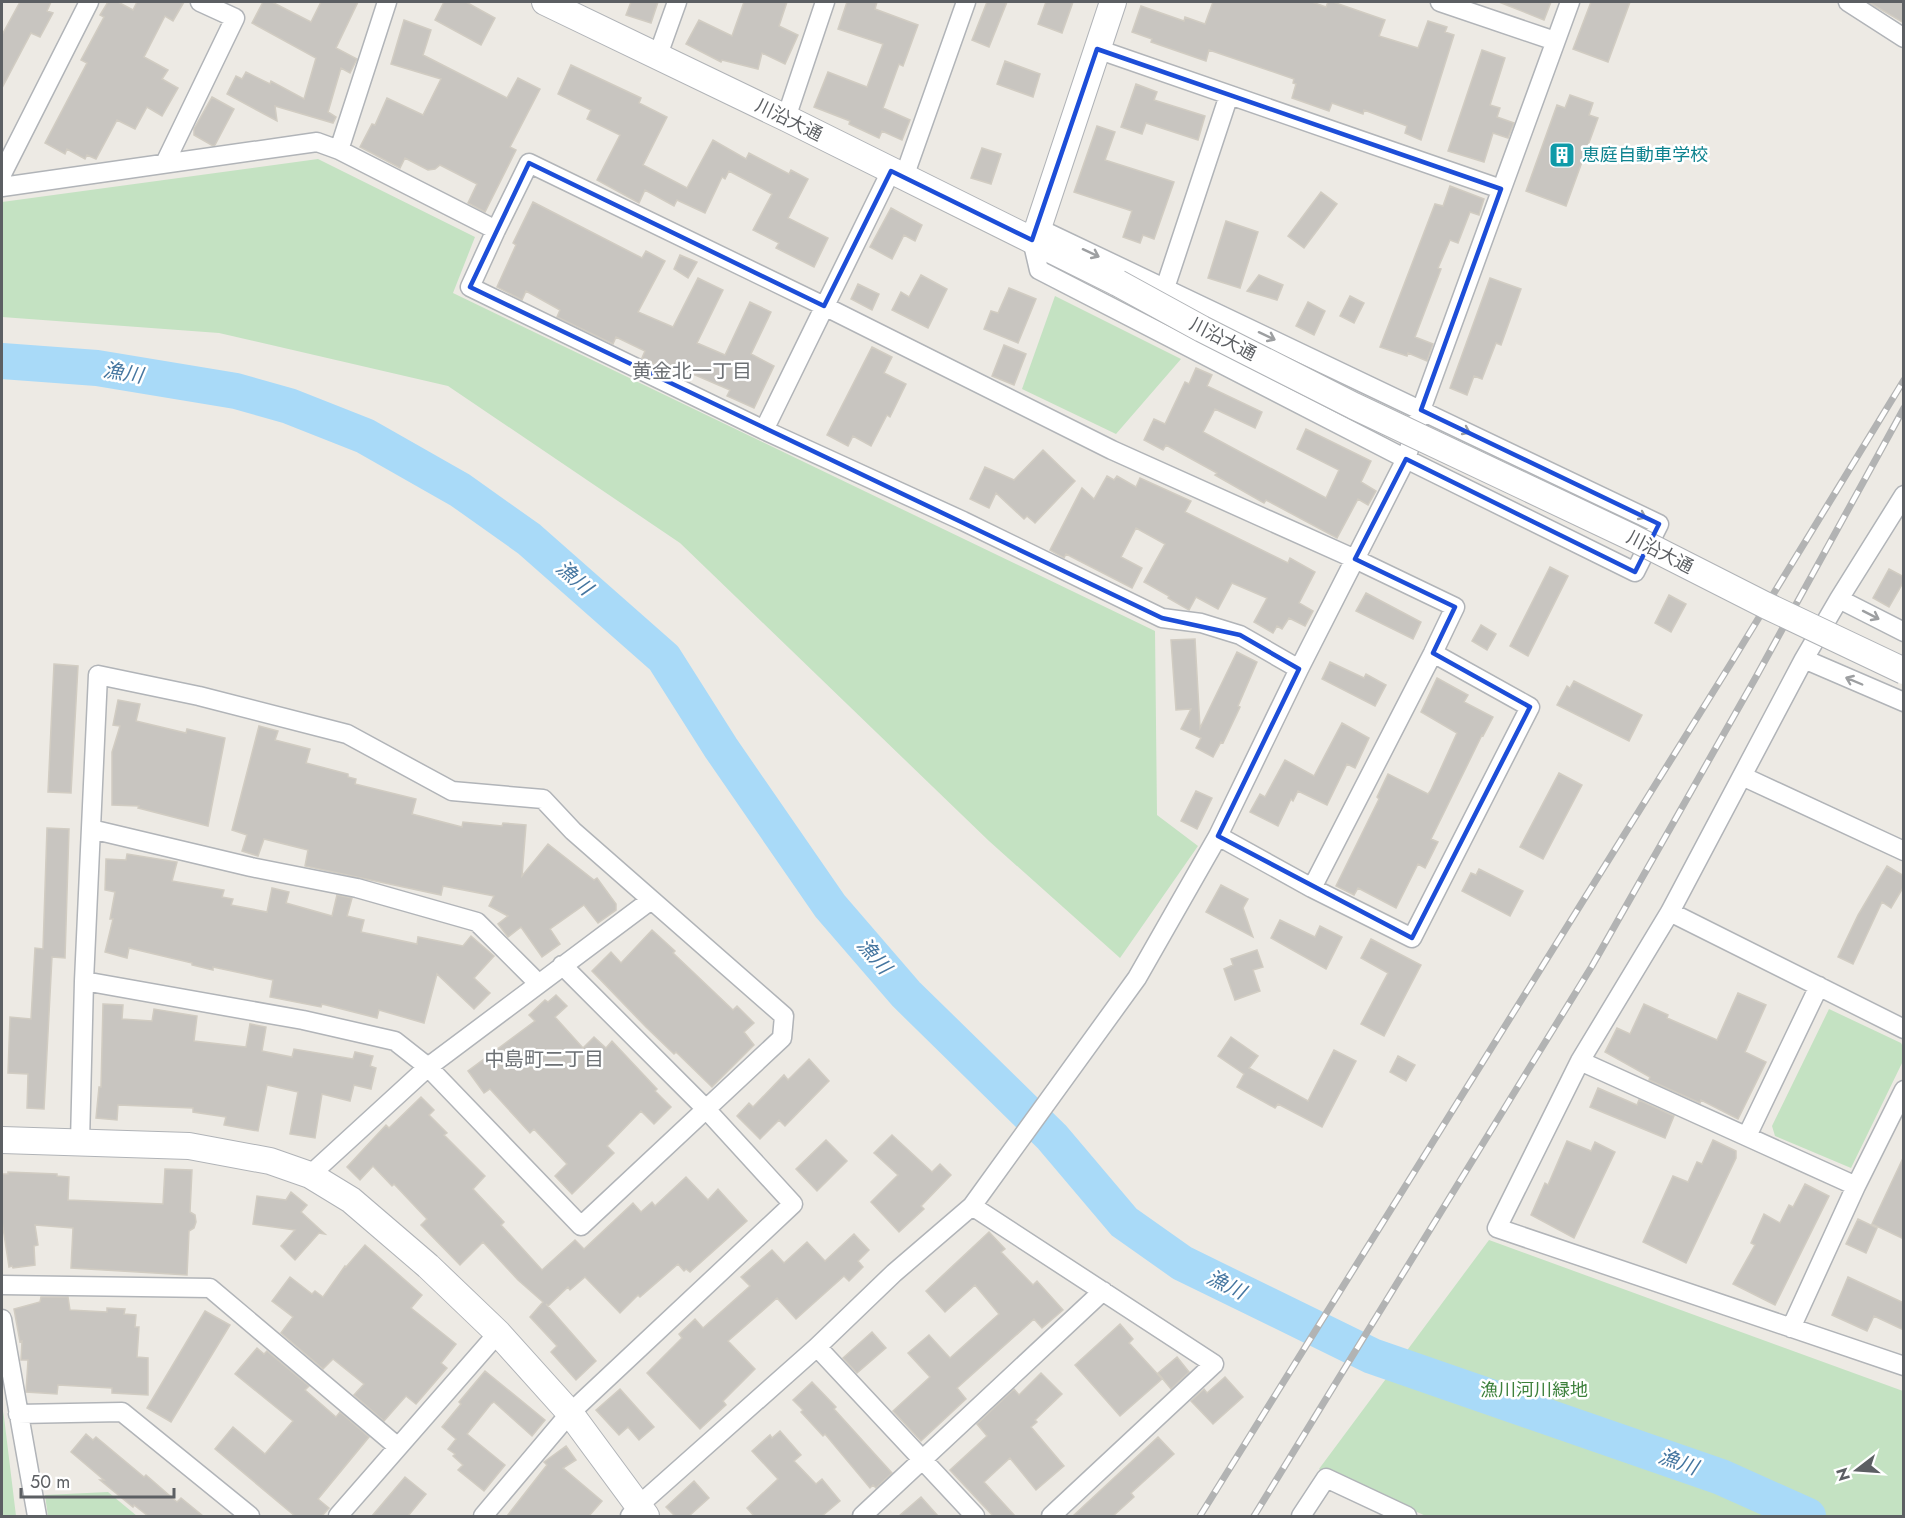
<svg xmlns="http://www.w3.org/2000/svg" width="1905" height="1518" viewBox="0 0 1905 1518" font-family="Jost,'Noto Sans JP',sans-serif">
	<rect width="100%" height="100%" fill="#edeae4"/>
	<path fill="#c4e2c2" d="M318 159 475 237 453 293 1155 631 1157 815 1198 846 1120 958 989 841 680 543 448 386 219 333 2 317V202Z
		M1055 296 1181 359 1116 434 1022 389Z
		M1829 1009 1901 1043 1903 1047V1061L1851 1168 1775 1136 1772 1126Z
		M1489 1240 1903 1391V1516H1426L1319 1469Z
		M2 1405 4 1417 16 1516H2Z
		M108 1492 137 1516H48L45 1495Z"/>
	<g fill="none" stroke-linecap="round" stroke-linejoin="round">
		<path stroke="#a9daf8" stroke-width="36" d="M2 361 97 368 236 391 289 406 365 436 460 490 529 539 664 658 721 748 830 906 906 994 1052 1137 1124 1222 1182 1263 1372 1356 1721 1477 1808 1516"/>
	</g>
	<path fill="#c8c5c0" stroke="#d1ccc2" stroke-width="1.5" d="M20 2H51L47 11 53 13 40 37 31 33 2 88V35Z
		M108 2H118L133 10 137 2H184L173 21 165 16 144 57 168 70 162 79 178 88 162 116 147 107 135 129 117 120 96 159 87 155 85 159 67 149 65 154 45 143 87 63 81 60 104 17 100 15Z
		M263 2H272L311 22 321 2H358L336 48 357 59 350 73 341 68 328 112 336 117 333 123 275 106 277 121 227 94 236 76 242 79 246 72 270 84 271 81 304 99 316 58 252 23Z
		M444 2H466L495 18 481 45 435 20Z
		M631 2H658L651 23 626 15Z
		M744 2H787L779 26 798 35 785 64 762 53 758 69 722 60 721 62 686 44 699 20 732 36Z
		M847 2H877L875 9 918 25 903 66 899 64 883 108 910 120 902 140 882 131 879 138 849 124 850 121 814 107 828 72 867 87 883 44 838 29Z
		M987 2H1007L989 47 972 40Z
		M1046 2H1073L1062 33 1038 24Z
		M1213 2H1312L1326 7 1328 2H1333L1385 20 1379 36 1418 48 1428 21 1447 27 1445 32 1454 35 1421 140 1405 133 1407 126 1364 110 1363 114 1332 103 1329 111 1292 98 1296 84 1293 83 1294 79 1209 50 1206 61 1151 42 1152 39 1132 32 1141 6 1184 21 1185 17 1205 24Z
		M1499 2H1551L1544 20Z
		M1591 2H1630L1608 62 1573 49Z
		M1868 2H1904V23L1870 3Z
		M404 20 431 30 423 55 507 98 518 78 540 89 510 147 516 150 485 212 468 203 477 184 440 165 435 169 428 170 405 158 400 168 360 147 372 124 375 125 387 98 423 115 441 79 391 64Z
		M1482 50 1505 58 1490 105 1500 108 1497 117 1514 123 1508 138 1493 133 1484 162 1448 151Z
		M1005 61 1040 74 1033 97 997 84Z
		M571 65 641 98 639 103 667 117 643 165 687 188 713 140 746 159 749 153 789 174 791 170 808 179 788 218 828 238 814 267 776 248 779 243 753 230 772 194 729 171 725 179 722 177 705 213 677 200 674 206 645 190 639 203 597 180 620 135 587 119 591 110 558 94Z
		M1136 84 1157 92 1154 100 1205 116 1198 140 1146 123 1142 134 1121 127Z
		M1570 95 1593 103 1589 115 1598 118 1566 206 1526 191 1557 105 1565 108Z
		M212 97 234 109 215 145 213 146 194 135V129Z
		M1097 126 1115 132 1105 160 1174 182 1154 239 1143 235 1140 243 1123 237 1132 211 1074 192Z
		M982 148 1001 154 991 184 971 178Z
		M1450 186 1484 199 1479 215 1470 212 1458 243 1450 240 1438 268 1441 269 1415 337 1433 344 1427 361 1408 353 1407 356 1380 347 1435 204 1443 206Z
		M1321 192 1337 204 1304 248 1288 236Z
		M533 202 642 258 646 251 665 261 638 312 673 327 698 278 723 290 697 343 725 355 750 302 771 312 751 354 774 366 754 408 727 396 730 390 672 365 669 371 642 358 645 351 616 337 613 344 557 317 560 310 526 291 522 300 497 287 516 245 513 243Z
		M891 208 922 225 915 241 904 235 892 259 870 247Z
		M1226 221 1258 232 1240 288 1208 278Z
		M680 255 697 262 688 278 674 269Z
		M921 275 947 289 928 328 892 310 901 292 909 297Z
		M1259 275 1283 285 1277 300 1247 291Z
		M1490 278 1521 289 1501 345 1496 343 1482 379 1474 376 1467 395 1450 388Z
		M858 284 879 294 872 310 851 299Z
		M1009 288 1036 299 1018 343 984 329 991 311 998 313Z
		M1350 296 1364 303 1354 323 1340 316Z
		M1308 302 1325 311 1314 335 1296 326Z
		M1004 345 1026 354 1014 385 992 376Z
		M872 347 892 357 884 373 906 384 890 417 887 415 871 446 853 436 848 446 827 435Z
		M1196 368 1212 375 1207 386 1262 412 1255 428 1215 409 1203 432 1326 498 1339 470 1297 449 1306 429 1371 461 1361 482 1376 491 1368 505 1358 499 1337 538 1266 500 1264 503 1215 475 1217 473 1166 445 1163 450 1144 440 1154 419 1165 424 1185 382 1189 384Z
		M1043 450 1075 481 1035 523 1027 516 1024 519 996 493 989 508 970 499 985 467 1014 480Z
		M1107 476 1114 480 1117 476 1136 487 1140 478 1191 501 1185 512 1288 563 1290 558 1315 572 1299 603 1313 611 1305 626 1289 618 1282 629 1277 626 1273 633 1254 622 1267 598 1232 583 1218 609 1196 597 1189 610 1168 598 1169 596 1144 582 1165 544 1136 528 1121 557 1142 568 1132 588 1066 554 1064 558 1050 550 1082 488 1094 499Z
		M1550 567 1568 576 1528 656 1510 646Z
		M1889 569 1904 577V581L1889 607 1873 598Z
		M1366 593 1421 622 1413 639 1356 611Z
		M1669 595 1686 604 1671 632 1655 623Z
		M1481 625 1496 634 1487 650 1472 641Z
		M1195 639 1200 728 1237 652 1257 662 1238 706 1240 707 1223 743 1221 742 1213 757 1196 748 1201 738 1181 729 1191 709 1176 710 1171 640Z
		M1330 662 1364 678 1366 674 1386 685 1375 706 1322 679Z
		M54 664 78 666 71 793 48 792Z
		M1437 678 1468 695 1464 702 1493 717 1483 736 1482 735 1431 839 1438 842 1425 868 1418 864 1396 908 1358 888 1354 895 1336 886 1379 799 1377 797 1388 774 1428 794 1431 790 1457 733 1421 712Z
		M1574 681 1642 715 1629 741 1557 705 1567 686 1570 688Z
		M118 700 140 704 136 721 186 733 187 729 225 738 208 826 138 808 139 806 112 805V752L120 726 113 725Z
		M1342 723 1369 738 1355 768 1347 764 1327 805 1298 791 1293 801 1291 799 1278 826 1250 812 1260 794 1265 797 1285 760 1314 776Z
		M259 726 278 731 275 740 310 749 306 763 348 774V777L356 779 355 784 416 799 412 814 462 827 463 822 502 826 503 823 526 825 522 876 548 844 594 880 597 878 616 904V910L598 923 584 905 550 929 560 944 542 957 521 927 508 937 498 924 508 916 489 906 494 896 443 886 441 895 305 866 308 850 264 839 258 856 242 851 247 835 232 830Z
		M1559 773 1582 785 1543 859 1520 847Z
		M1196 791 1212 798 1197 829 1181 821Z
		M47 828 69 829 65 958 52 957 44 1109 27 1108 28 1074 8 1073 10 1017 31 1019 35 948 43 949Z
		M127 854 177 862 172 881 224 890 222 897 233 899 231 905 267 912 272 888 289 892 286 903 332 916 337 895 352 898 347 916 364 920 361 932 417 944 418 937 463 946 471 936 494 956 474 978 490 993 474 1009 437 974 424 1023 379 1010 377 1018 322 1004 321 1007 270 997 273 980 213 967V970L192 965V963L129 948 127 958 105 952 113 919H110L115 892 105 890 106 859 126 860Z
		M1887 866 1904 876V886L1891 908 1882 902 1853 964 1838 957 1858 915Z
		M1479 869 1523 891 1510 916 1462 891 1471 873 1476 875Z
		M1221 885 1248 899 1243 908 1253 937 1206 912Z
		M1280 920 1315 937 1320 926 1342 937 1326 969 1271 938Z
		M652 930 675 951 673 953 733 1010 737 1006 754 1023 744 1032 754 1045 712 1087 676 1052 674 1054 646 1027 592 971 611 952 621 963Z
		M1371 939 1421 965 1384 1036 1361 1024 1388 973 1361 958Z
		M1257 950 1263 967 1253 970 1260 991 1235 1000 1224 969 1233 965 1231 959Z
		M1738 993 1766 1005 1745 1052 1766 1062 1738 1119 1701 1100 1700 1103 1649 1080 1650 1077 1605 1052 1617 1028 1630 1034 1644 1004 1668 1015 1667 1018 1717 1040Z
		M556 995 567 1006 555 1017 583 1048 594 1037 606 1048 612 1041 657 1089 655 1091 671 1107 654 1124 641 1111 607 1146 614 1153 572 1194 555 1176 567 1164 534 1129 530 1133 490 1089 484 1093 468 1071 535 1021 529 1015 545 1000 548 1002Z
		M103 1004 123 1005 122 1019 152 1021 154 1009 197 1016 194 1041 246 1047 250 1024 266 1027 262 1051 292 1057 294 1049 353 1059 355 1052 373 1056 370 1066 376 1068 371 1089 354 1085 350 1101 322 1094 315 1138 290 1134 298 1092 267 1085 258 1131 224 1125 226 1117 193 1112V1108L118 1105 117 1120 96 1118 99 1087H101Z
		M1231 1037 1258 1056 1249 1068 1308 1101 1334 1050 1356 1061 1322 1127 1278 1104 1275 1108 1237 1087 1244 1074 1218 1056Z
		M1398 1056 1415 1065 1406 1081 1390 1072Z
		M809 1059 829 1081 785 1126 779 1120 760 1139 737 1116 749 1103 753 1107 784 1075 788 1080Z
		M1598 1088 1637 1105 1639 1100 1674 1116 1665 1138 1590 1107Z
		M421 1097 434 1110 429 1115 447 1133 444 1135 485 1176 473 1189 504 1222 501 1225 542 1270 575 1240 584 1249 633 1203 641 1212 652 1202 655 1206 686 1177 708 1200 718 1189 747 1221 690 1272 686 1269 684 1271 678 1264 640 1297 638 1295 620 1313 585 1277 570 1290 568 1287 548 1306 546 1304 596 1361 576 1380 551 1352 557 1346 530 1317 543 1302 518 1280 483 1242 460 1265 421 1225 427 1219 394 1184 392 1186 373 1166 360 1180 347 1167 386 1125 389 1128Z
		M892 1135 932 1172 940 1164 951 1175 921 1206 924 1209 899 1232 871 1202 898 1175 874 1153Z
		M826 1140 847 1161 817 1191 796 1169Z
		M1713 1140 1736 1151V1158L1686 1263 1643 1242 1673 1176 1688 1182 1697 1162 1702 1164Z
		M1567 1141 1591 1151 1595 1142 1615 1152 1574 1238 1531 1215 1545 1183 1548 1185Z
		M1904 1156V1239L1872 1224Z
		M165 1169 192 1170 190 1212 195 1215 196 1222 194 1228 189 1231 187 1275 71 1268 73 1228 35 1225 38 1245 34 1246 35 1265 13 1268 12 1266 9 1267 2 1221V1174H8V1172L57 1174V1176L69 1177 68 1200 163 1204Z
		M1805 1184 1829 1196 1775 1305 1733 1284 1755 1245 1751 1243 1764 1214 1780 1223 1789 1205 1793 1207Z
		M291 1192 307 1205 301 1212 325 1234 319 1233 295 1260 281 1246 295 1230 253 1224 257 1196 286 1200Z
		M1858 1219 1877 1228 1866 1253 1846 1244Z
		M989 1232 1005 1249 1001 1252 1033 1285 1037 1281 1063 1310 1042 1328 1034 1319 957 1388 966 1399 921 1441 893 1411 930 1377 908 1353 929 1335 950 1358 999 1314 975 1285 945 1312 926 1291Z
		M854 1234 869 1250 858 1261 863 1267 849 1281 844 1276 796 1319 777 1298 728 1341 755 1369 723 1401 726 1405 700 1429 647 1373 682 1338 679 1334 695 1319 703 1328 750 1286 741 1277 772 1250 784 1263 807 1242 825 1261Z
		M365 1245 422 1295 411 1308 456 1344 441 1363 447 1368 416 1404 406 1396 384 1421 354 1395 364 1384 333 1359 323 1369 281 1333 293 1317 272 1301 290 1277 312 1294 315 1291 323 1297 345 1266 346 1267Z
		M1848 1277 1904 1303V1330L1874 1316 1867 1331 1832 1315Z
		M41 1297H68L70 1310 107 1312V1308L125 1309 124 1314 136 1315 135 1327H139L137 1357 148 1358V1395L112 1393V1388L58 1385 57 1394 26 1392 28 1360H21L22 1341 20 1342 14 1309 40 1302Z
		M205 1311 230 1325 171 1422 147 1408Z
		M1120 1324 1133 1339 1129 1343 1162 1379 1120 1416 1075 1365Z
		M872 1332 886 1348 857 1373 843 1358Z
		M257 1348 264 1354 267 1351 309 1386 305 1390 336 1417 340 1412 369 1437 318 1499 329 1508 322 1516H295L215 1449 233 1427 265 1454 293 1421 235 1374Z
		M1177 1357 1189 1372 1171 1389 1158 1373Z
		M485 1371 545 1420 532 1436 494 1402 491 1404 467 1434 505 1465 484 1491 458 1470 463 1465 453 1456 455 1454 448 1449 456 1439 442 1427 461 1404 459 1402Z
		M1041 1373 1062 1394 1035 1420 1037 1422 1031 1427 1064 1466 1036 1490 1010 1458 984 1482 1015 1516H993L950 1470 987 1436 977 1424 1014 1389 1019 1395Z
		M1225 1377 1243 1397 1213 1424 1191 1401 1204 1389 1207 1393Z
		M812 1382 836 1407 834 1409 892 1473 876 1488 873 1485 870 1488 825 1434 823 1436 801 1412 803 1410 793 1400Z
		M620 1389 654 1427 639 1440 628 1427 619 1435 596 1410Z
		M780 1431 801 1455 794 1461 816 1484 822 1479 840 1501 822 1516H754L747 1508 778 1479 752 1451 770 1435 772 1438Z
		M86 1434 93 1440 96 1437 144 1477 146 1475 177 1502 181 1498 203 1516H148L134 1505 133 1507 100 1480H104L71 1452Z
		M1158 1437 1174 1454 1131 1493 1134 1497 1113 1516H1073Z
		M566 1446 576 1460 563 1468 602 1501 589 1516H507L547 1465 544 1462Z
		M405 1477 426 1494 408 1516H372Z
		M694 1481 709 1498 689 1516H675L666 1507Z
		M921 1497 938 1516H899Z"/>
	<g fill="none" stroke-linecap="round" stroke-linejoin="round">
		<g stroke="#b1b4b8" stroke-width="21">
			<path id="street" d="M1440 2 1555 41
				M1848 2 1904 38
				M1097 49 1501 189
				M658 55 677 2
				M786 118 825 2
				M339 150 387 2
				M165 163 235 18 200 2
				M2 174 89 2
				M904 177 966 2
				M2 187 317 142 339 150 496 230 470 287 764 430 963 521 1162 618 1201 623 1240 635 1299 669
				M496 230 529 163 824 306 1112 450 1355 559 1455 607 1433 653 1312 888 1218 836
				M1032 240 1039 270 1406 459 1635 572 1659 524 1038 228
				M1165 288 1229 95
				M764 430 891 171
				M1904 495 1839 599 1804 659 1670 912 1580 1061 1497 1228 1904 1366
				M1839 599 1904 632
				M1804 659 1904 702
				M1742 776 1904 851
				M91 829 251 867 357 888 477 922 538 983
				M1312 888 1412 938 1530 707 1433 653
				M1670 912 1904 1029
				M84 981 303 1020 395 1041 428 1067 651 900
				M1580 1061 1856 1186
				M1747 1136 1819 986
				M80 1142 84 981 98 675 199 696 347 734 452 791 543 799 573 831 784 1016 782 1038 581 1226 428 1067 310 1175
				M972 1206 1214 1364 1051 1516
				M2 1285 210 1288 398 1447
				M2 1319 37 1516
				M1791 1328 1856 1186 1904 1090
				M817 1347 975 1516
				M18 1414 122 1412 250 1516
				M338 1516 498 1333
				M483 1516 570 1413 793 1204 705 1108 562 965
				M630 1516 638 1506 817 1347 894 1273 972 1206 1137 978 1218 836 1299 669 1406 459 1421 410 1570 2
				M862 1516 1103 1291
				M1301 1516 1326 1478 1407 1516"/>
		</g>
		<g stroke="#b0b3b7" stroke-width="28">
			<path id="secondary" d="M545 2 786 118 1118 283
				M1032 240 1038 228 1113 2
				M2 1140 189 1146 270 1161 310 1175 351 1200 428 1266 498 1333 570 1413 646 1516"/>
		</g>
		<use href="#street" stroke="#fff" stroke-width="18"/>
		<use href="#secondary" stroke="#fff" stroke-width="26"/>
		<g stroke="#b2b3b3" stroke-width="7">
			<path id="rail" d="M1200 1516 1733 660 1904 380
				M1254 1516 1592 966 1756 677 1904 408"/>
		</g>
		<use href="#rail" stroke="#fff" stroke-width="4.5" stroke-dasharray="14" stroke-linecap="butt"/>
		<g stroke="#b0b3b7" stroke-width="28" stroke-linecap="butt">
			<path id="secondary-bridge" d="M1118 283 1202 329 1354 406 1633 538 1765 605 1904 671"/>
		</g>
		<use href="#secondary-bridge" stroke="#fff" stroke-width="26"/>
	</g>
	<defs><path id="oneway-shaft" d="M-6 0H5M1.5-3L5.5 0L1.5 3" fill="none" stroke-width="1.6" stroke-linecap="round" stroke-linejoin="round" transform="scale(1.5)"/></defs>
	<g stroke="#9d9fa1">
		<use href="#oneway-shaft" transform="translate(1091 253) rotate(25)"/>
		<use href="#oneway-shaft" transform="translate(1267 336) rotate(25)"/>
		<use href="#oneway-shaft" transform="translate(1462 429) rotate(26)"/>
		<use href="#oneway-shaft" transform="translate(1638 514) rotate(26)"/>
		<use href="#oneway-shaft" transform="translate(1871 615) rotate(27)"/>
		<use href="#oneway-shaft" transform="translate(1854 681) rotate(-157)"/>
	</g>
	<path fill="none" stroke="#1d4ed8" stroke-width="4.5" stroke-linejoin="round" d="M1097 49 1501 189 1421 410 1659 524 1635 572 1406 459 1355 559 1455 607 1433 653 1530 707 1412 938 1218 836 1299 669 1240 635 1162 618 470 287 529 163 824 306 891 171 1032 240Z"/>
	<defs>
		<g id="building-square" transform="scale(1.35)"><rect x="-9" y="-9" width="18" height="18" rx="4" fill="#0f9aa8" stroke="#fff"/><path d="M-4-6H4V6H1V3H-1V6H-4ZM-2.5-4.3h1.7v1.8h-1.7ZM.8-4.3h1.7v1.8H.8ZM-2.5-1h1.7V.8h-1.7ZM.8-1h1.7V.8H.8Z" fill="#fff"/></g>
	</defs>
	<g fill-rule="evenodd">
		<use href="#building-square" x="1562" y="155"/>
	</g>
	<g text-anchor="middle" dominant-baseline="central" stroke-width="5" stroke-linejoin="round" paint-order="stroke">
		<g font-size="18" fill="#5c5f63" stroke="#fff">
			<text transform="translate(789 120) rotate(26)">川沿大通</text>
			<text transform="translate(1223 339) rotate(27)">川沿大通</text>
			<text transform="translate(1660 552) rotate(27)">川沿大通</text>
		</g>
		<g font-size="18" fill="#0d838f" stroke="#fff" text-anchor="start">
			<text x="1582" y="155">恵庭自動車学校</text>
		</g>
		<g font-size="18" fill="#3d813c" stroke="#fff">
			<text x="1534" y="1390">漁川河川緑地</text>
		</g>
		<g font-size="20" fill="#6d7175" stroke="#fff">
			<text x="692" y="371">黄金北一丁目</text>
			<text x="544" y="1059">中島町二丁目</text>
		</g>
		<g font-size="20" font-style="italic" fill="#4576a0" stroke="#fff">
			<text transform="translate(123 373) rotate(9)">漁川</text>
			<text transform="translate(574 578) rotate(41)">漁川</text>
			<text transform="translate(874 956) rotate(49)">漁川</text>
			<text transform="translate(1226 1285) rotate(26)">漁川</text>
			<text transform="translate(1678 1462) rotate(19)">漁川</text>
		</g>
	</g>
	<rect width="1905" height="1518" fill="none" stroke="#5c5f63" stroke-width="6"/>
	<g transform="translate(1857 1470) rotate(253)" stroke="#ffffff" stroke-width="4.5" paint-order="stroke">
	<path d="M0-4.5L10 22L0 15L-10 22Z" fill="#5c5f63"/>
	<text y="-9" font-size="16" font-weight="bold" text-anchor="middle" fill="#5c5f63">N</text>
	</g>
	<path d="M21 1488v9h153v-9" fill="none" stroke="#5c5f63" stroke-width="3"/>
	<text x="30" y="1488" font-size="18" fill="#5c5f63" stroke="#ffffff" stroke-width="4.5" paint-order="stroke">50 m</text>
</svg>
